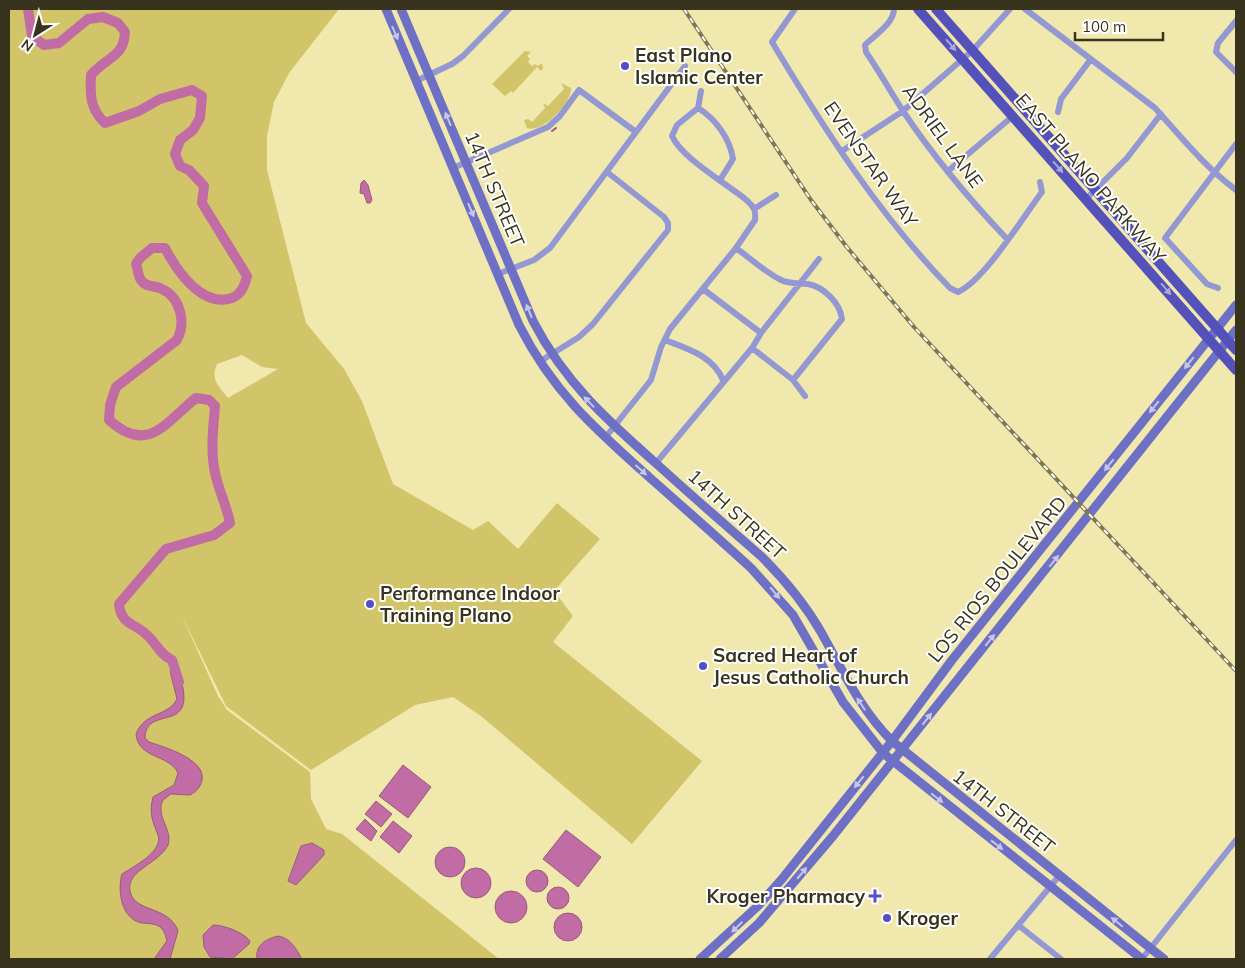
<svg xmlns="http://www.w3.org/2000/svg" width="1245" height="968" viewBox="0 0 1245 968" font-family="Mulish,sans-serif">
	<rect width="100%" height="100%" fill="#f0e8ad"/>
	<path fill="#d2c468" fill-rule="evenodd" d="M9 9H339L289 73 274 102 267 136V170L306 323 344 369 362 401 393 484 473 530 488 521 518 549 557 503 600 539 554 591 573 616 553 642 702 761 632 844 481 716 453 697 415 705 311 770 226 706 181 614 218 696 227 710 310 772 311 799 326 829 342 834 499 959H9ZM242 355 262 367 278 369 228 398C219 386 210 380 217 364Z
		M525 51 531 52 527 56 530 59 528 62 532 66 535 64 538 66 542 63 543 68 541 71 537 67 513 93 511 91 505 96 492 84Z
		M561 83 571 88C572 103 542 134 527 128L524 120 528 119 532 122 545 108 543 103 548 106 564 89Z"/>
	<path fill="#c26ca5" stroke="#985b7c" d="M364 180 368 185 372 200 370 203H367L364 194 360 193 361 183Z
		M178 670C202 739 146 702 145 738L149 742C164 747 206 759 202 780 200 788 197 791 190 795L171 794 163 800C155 816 173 829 168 845 159 864 126 870 130 891 134 913 169 905 178 931L170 959H154L167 941C162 916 146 928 134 920 120 911 118 888 122 874 133 867 164 851 158 835 152 820 149 813 153 797L174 785 178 773C169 754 138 759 136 734 145 711 168 717 177 699L170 671Z
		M403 765 431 787 408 818 379 796Z
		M376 801 392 814 381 827 365 814Z
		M365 819 377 831 371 841 356 829Z
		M393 821 412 836 399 853 380 837Z
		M566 830 601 857 578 887 543 859Z
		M312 843 324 850V855L296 885 288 881 301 846Z
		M435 862a15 15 0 1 1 30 0a15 15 0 1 1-30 0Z
		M461 883a15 15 0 1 1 30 0a15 15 0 1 1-30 0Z
		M526 881a11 11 0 1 1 22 0a11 11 0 1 1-22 0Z
		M547 898a11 11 0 1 1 22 0a11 11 0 1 1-22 0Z
		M495 907a16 16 0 1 1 32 0a16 16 0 1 1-32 0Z
		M554 927a14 14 0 1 1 28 0a14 14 0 1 1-28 0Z
		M213 925C224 925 243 932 250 941L249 944 232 959 210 957 204 947 203 935Z
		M278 936C291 938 296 949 302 959H257C255 945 266 939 278 936Z"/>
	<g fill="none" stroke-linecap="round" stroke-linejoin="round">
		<path stroke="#985b7c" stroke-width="2" d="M552 131 556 128"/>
		<path stroke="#c26ca5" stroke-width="10" d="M28 9 32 36 44 45 59 43 88 19 103 17 118 23 125 32C124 58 106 57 91 75 90 95 90 109 105 123L139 111 160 99 192 90 202 96 200 118 193 130 180 140 175 154 180 166 189 170 204 186 202 203 247 276C245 285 241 295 232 298 202 308 177 271 165 248H152L140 258 136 264C138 269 138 276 141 280 146 288 155 285 162 289 181 298 186 323 177 340L116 387 110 405 109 420C148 455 165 423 196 398L209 400 215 406C213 430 210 454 216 477 220 493 227 507 230 523L214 535 166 549 119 604C121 625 135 623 147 635 157 644 159 654 172 660L179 682"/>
		<path stroke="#9498d2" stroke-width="6" d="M795 9 772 42C824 129 880 216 950 288L958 292C984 281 1023 217 1042 192L1040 182
			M894 9C894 23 875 35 865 45L866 52C879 71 890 91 903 111 933 156 969 199 1007 239
			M1025 9 1155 108C1182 138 1203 165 1236 190
			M1236 21 1218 43 1216 52 1236 72
			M416 81 452 64 463 56 509 9
			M698 108 701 91
			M1058 112 1061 99 1091 59
			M842 151 903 111 973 50 1010 9
			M453 168 548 127 560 116 579 90 636 132
			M948 171 1013 116
			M1086 199 1127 158 1161 114
			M754 209 776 195
			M736 248C751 259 765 272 781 280 789 284 800 283 808 284 824 287 840 303 842 319L793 380
			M498 274 534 260 550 248 685 66
			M1218 288 1207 284 1165 238 1236 144
			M703 289 761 333
			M665 340C688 349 713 356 723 380
			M752 348 793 380 805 396
			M539 362 579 337 593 324 668 230V223L664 217 607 172
			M605 438 651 380 661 347 670 329 736 248 755 220C755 217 756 212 754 209 750 201 740 195 733 190 716 177 681 156 672 136L677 125 698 108C716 119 730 139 733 159L720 180
			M656 463 752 348 761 333 819 259
			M1018 925 1061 959
			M990 959 1059 876
			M1142 959 1236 840"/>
		<path stroke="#6e70c5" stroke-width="9" d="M386 9 519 325C553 392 594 428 649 477 683 507 717 537 751 568L793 615 843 702 883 753 1142 959
			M401 9 533 321C565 383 608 421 659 466 693 497 728 527 762 557 785 580 805 604 821 632 843 671 860 709 892 741L1164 959
			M700 959 758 906 782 879 892 741 952 660 1236 305
			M720 959 759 923 833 836 1236 330"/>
		<path stroke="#5551ba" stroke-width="10" d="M918 9 1236 370
			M936 9 1236 350"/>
		<g stroke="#7d7753" stroke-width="4">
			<path id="rail" d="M684 9 811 200 846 246 914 327 1236 671"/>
		</g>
		<use href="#rail" stroke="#fff" stroke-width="2" stroke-dasharray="5.5" stroke-linecap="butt"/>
	</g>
	<defs><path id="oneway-solid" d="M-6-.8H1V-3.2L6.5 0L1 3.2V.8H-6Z" transform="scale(1.25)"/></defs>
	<g fill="#c5c6e8">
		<use href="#oneway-solid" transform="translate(395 33) rotate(67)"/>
		<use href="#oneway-solid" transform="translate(448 119) rotate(-113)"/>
		<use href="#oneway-solid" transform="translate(471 210) rotate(67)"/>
		<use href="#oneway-solid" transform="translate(529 311) rotate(-113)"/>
		<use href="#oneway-solid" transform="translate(1189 363) rotate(129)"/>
		<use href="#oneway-solid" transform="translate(589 402) rotate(-134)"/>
		<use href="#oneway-solid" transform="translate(1154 407) rotate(129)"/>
		<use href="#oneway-solid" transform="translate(1109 465) rotate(128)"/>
		<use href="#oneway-solid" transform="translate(641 470) rotate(42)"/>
		<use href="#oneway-solid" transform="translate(1054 561) rotate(-51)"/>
		<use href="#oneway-solid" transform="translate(775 593) rotate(50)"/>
		<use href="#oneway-solid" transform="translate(990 640) rotate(-51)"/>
		<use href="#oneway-solid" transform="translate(861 704) rotate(-124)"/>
		<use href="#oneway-solid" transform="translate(927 719) rotate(-52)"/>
		<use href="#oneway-solid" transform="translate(859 782) rotate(129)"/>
		<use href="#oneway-solid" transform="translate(937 798) rotate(38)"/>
		<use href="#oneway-solid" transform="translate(997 845) rotate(38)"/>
		<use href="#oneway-solid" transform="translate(802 873) rotate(-50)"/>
		<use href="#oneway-solid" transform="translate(1117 922) rotate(-141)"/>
		<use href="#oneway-solid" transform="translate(737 927) rotate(136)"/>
	</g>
	<g fill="#aaa8dc">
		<use href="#oneway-solid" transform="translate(951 45) rotate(49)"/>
		<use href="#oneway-solid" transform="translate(1058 167) rotate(49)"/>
		<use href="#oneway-solid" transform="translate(1166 289) rotate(49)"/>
	</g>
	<g fill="#564ec5" stroke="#fff" stroke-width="2">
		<circle cx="625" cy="66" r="5"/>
		<circle cx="370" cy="604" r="5"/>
		<circle cx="703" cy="666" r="5"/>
		<path d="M872.5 888.5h5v5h5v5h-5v5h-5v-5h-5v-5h5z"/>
		<circle cx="887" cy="918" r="5"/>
	</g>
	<g text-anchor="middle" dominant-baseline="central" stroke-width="4" stroke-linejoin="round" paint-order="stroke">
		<g font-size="19" font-weight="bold" fill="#37331c" stroke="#fff" text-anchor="start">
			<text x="635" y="55">East Plano<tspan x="635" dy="22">Islamic Center</tspan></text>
			<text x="380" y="593">Performance Indoor<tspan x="380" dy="22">Training Plano</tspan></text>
			<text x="713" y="655">Sacred Heart of<tspan x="713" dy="22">Jesus Catholic Church</tspan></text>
			<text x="865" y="896" text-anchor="end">Kroger Pharmacy</text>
			<text x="897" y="918">Kroger</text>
		</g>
		<g font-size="19" fill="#37331c" stroke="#fff">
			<text transform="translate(943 136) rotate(54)">ADRIEL LANE</text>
			<text transform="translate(871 164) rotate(55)">EVENSTAR WAY</text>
			<text transform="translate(1091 178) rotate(49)">EAST PLANO PARKWAY</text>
			<text transform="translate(495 189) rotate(67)">14TH STREET</text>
			<text transform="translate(737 514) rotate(42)">14TH STREET</text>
			<text transform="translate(997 579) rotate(-51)">LOS RIOS BOULEVARD</text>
			<text transform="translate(1004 811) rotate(38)">14TH STREET</text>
		</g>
	</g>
	<rect width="1245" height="968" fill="none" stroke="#37331c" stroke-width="20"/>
	<g transform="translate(35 35) rotate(216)" stroke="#ffffff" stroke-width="4" paint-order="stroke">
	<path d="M0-4L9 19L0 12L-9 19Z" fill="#37331c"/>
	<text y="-8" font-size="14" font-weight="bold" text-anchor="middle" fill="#37331c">N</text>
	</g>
	<path d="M1075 32v8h88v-8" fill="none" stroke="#37331c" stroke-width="2.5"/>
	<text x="1082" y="32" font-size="15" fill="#37331c" stroke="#ffffff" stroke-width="4" paint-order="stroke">100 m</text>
</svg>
